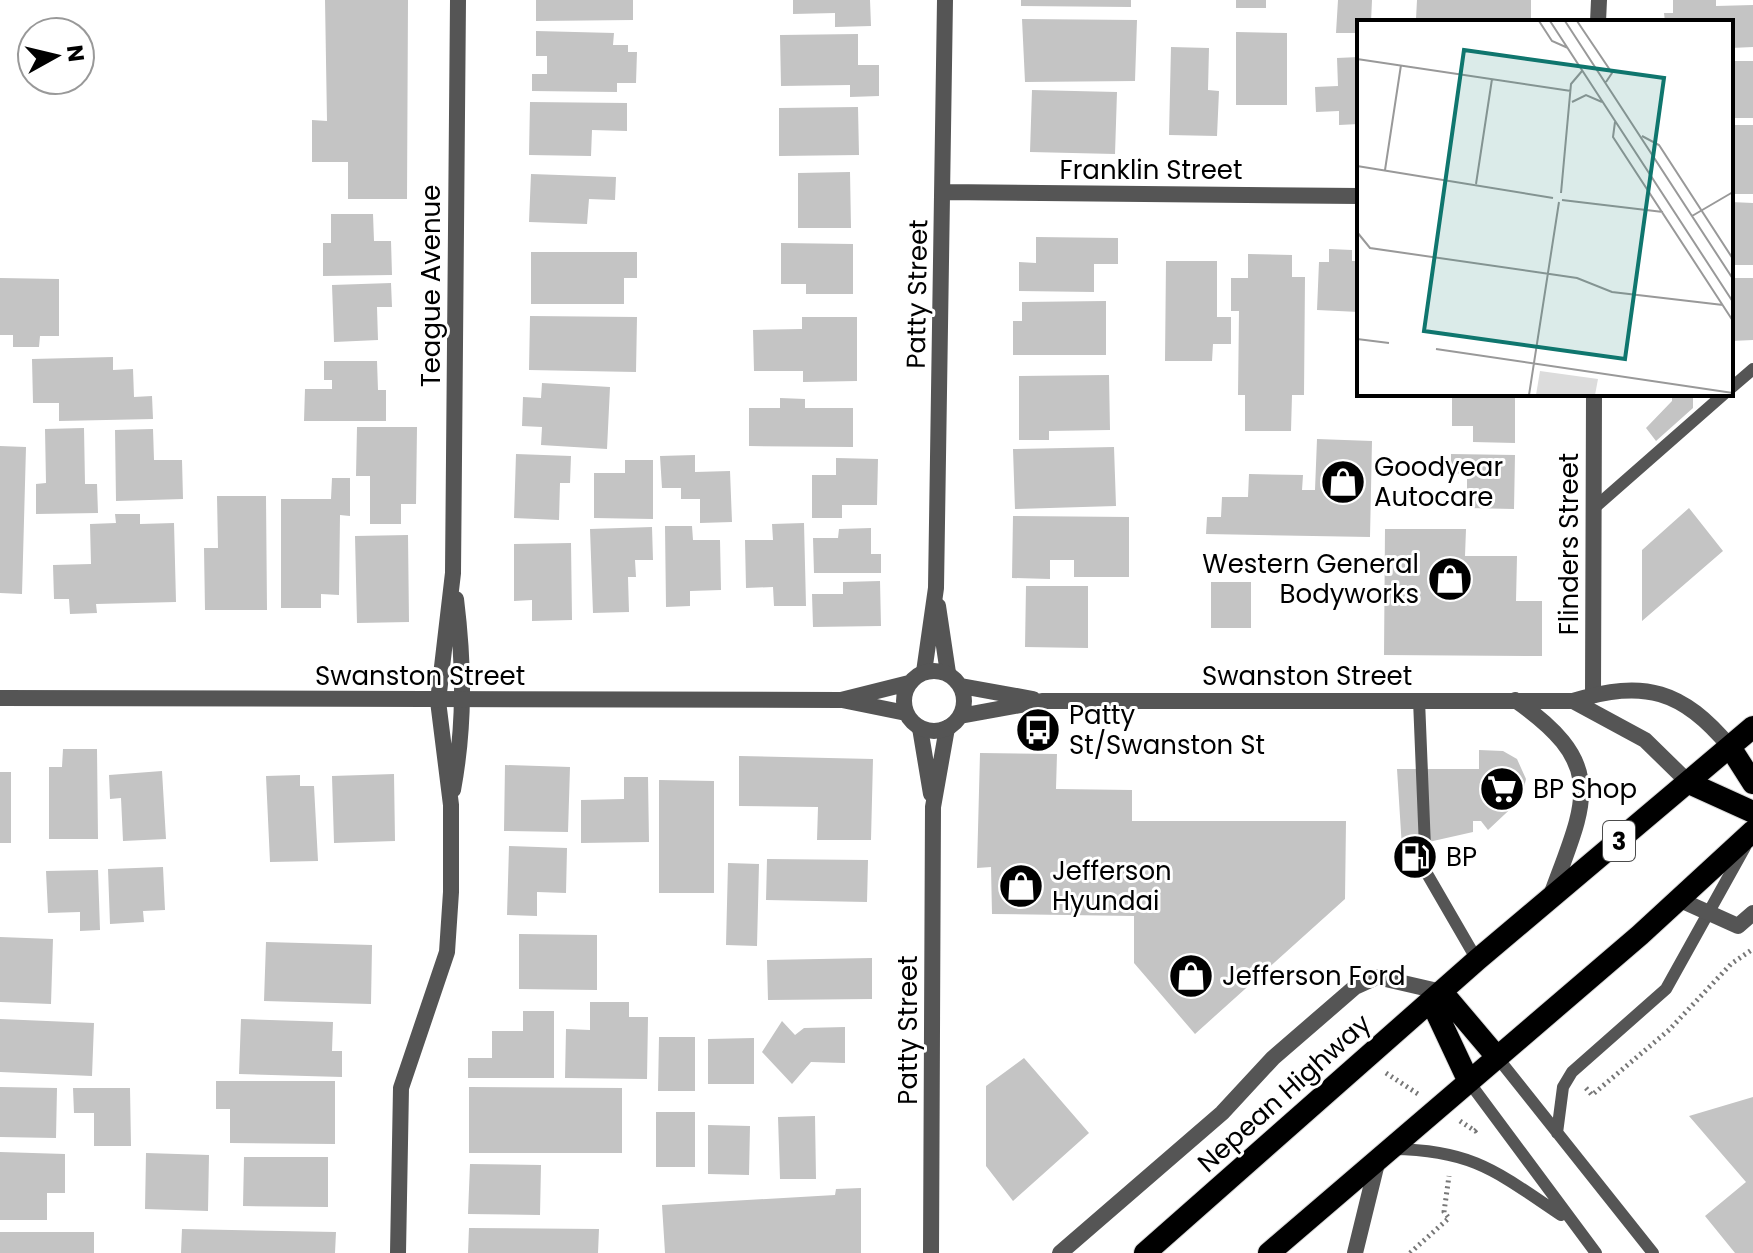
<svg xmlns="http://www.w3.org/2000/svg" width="1753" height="1253" viewBox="0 0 1753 1253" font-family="Poppins,sans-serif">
	<rect width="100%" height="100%" fill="#fff"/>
	<path fill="#c4c4c4" d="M325 0H408L407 199H348V162H312V120L327 121Z
		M536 0H633V20L536 21Z
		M793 0H870L871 26 835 27V13L793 14Z
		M1021 0H1131V7L1021 6Z
		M1236 0H1266V8H1236Z
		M1338 0H1372L1371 22H1359V33H1336Z
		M1417 0H1531V22L1416 19Z
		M1673 0H1716V6L1753 5V47L1731 48V22H1665L1664 13H1673Z
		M1022 19 1137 20 1135 81 1025 82Z
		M536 31 614 33 613 45H628V52H637L636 83H617V92L532 91V74H547V56H536Z
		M1236 32 1287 33V105H1236Z
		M858 34V65H879V96L850 97V85L781 86 780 35Z
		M1171 47 1209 48 1208 90 1219 91 1217 136 1169 135Z
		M1359 57V124L1339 125V111L1316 112 1315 87 1338 86 1337 58Z
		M1731 61H1753V118H1731Z
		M1032 90 1117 92 1115 154 1030 152Z
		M530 102 627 103V131L592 130 591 156 529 155Z
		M858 107 859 155 779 156V108Z
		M1731 125H1753V194H1731Z
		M850 172 851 228H798V173Z
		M531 174 616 177 615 200 589 199 587 224 529 222Z
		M1731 202 1753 203V265H1731Z
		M331 214H373L374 241H391L392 275 323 276V243H331Z
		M1036 237 1118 238V264H1094V292L1019 291V262L1036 263Z
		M781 243 853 244V294H806V284H781Z
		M1329 249 1352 250V261H1359V312L1317 310 1319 262H1329Z
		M531 252H637V278H624V304H531Z
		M1248 254 1292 255V277H1305L1304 395H1292L1291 431H1245V395H1238L1239 311H1231V278H1248Z
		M1166 261H1217V317H1231V344H1213L1212 361H1165Z
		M0 278 59 279V336H40L39 347H13V335H0Z
		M1731 278H1753V340L1731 341Z
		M391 283 392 307H377L378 340 334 342 332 285Z
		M1106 301V355H1013V321H1022V302Z
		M530 316 637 317 636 372 529 370Z
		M802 317H857V381L803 382V371H754L753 330 802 329Z
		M113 357V370L133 369 134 397 152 396 153 419 59 421V403H33L32 359Z
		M324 361H377L378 390H386V421H304L305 389H332V380H324Z
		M1109 375 1110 430 1049 431V440H1019V376Z
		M542 383 610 387 607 449 541 445 542 427 522 426 523 397 541 398Z
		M1452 394H1515V443L1473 442V426H1452Z
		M1672 394H1693V408L1656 441 1646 428 1672 401Z
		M780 398 805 399V408H853V447L749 446V408H780Z
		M357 427H417L416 504H401V524H370V476H356Z
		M84 428 85 484H97L98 513 36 514V484L46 483 45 429Z
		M153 429 154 460H182L183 499 116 501 115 430Z
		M1317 439 1372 441 1370 537 1206 534 1207 517H1221L1222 497H1248L1249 474 1303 475 1302 490H1315Z
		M0 446 26 447 22 594 0 593Z
		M1114 447 1116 506 1015 509 1013 449Z
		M516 454 571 456 570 483H560L559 520 514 518Z
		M1451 454 1515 455 1514 509 1467 508V474L1451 473Z
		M695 455V472L730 471 732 522 700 523V499H681V488H662L660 456Z
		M836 458 878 459 877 505H842V518H812V475H836Z
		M625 460H653V519L594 518V473H625Z
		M332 478H350V516L340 515 339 595 321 594V608H281V499H331Z
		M217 496H266L267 610H205L204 548H218Z
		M1689 508 1723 551 1642 621V550Z
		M115 514H140V524L174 523 176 602 96 604 97 613 70 614 69 599H54L53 565 91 564 90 524 116 523Z
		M1013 516 1129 517V577H1074V560H1050V579L1012 578Z
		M804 523 806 606H774L773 587 746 588 745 540H773L772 524Z
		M665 526H692L693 540H720L721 590 690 591V606L666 607Z
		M652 527 653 560H635L636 577H628L629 612 593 613 590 529Z
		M871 528V554H881V573H814L813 538H838L839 529Z
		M1385 529H1466L1465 556H1517L1516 601H1542V656L1384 655Z
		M408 535 409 622 357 623 355 536Z
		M571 543 572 620 532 621V600L514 601V544Z
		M880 581 881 626 813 627 812 594H843V582Z
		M1211 582H1251V628H1211Z
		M1026 586H1088V648L1025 647Z
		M63 749H97L98 839H49V767H62Z
		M1479 750 1503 751 1517 759 1526 779 1521 799 1488 830 1481 821H1473V832L1402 848 1397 769H1479Z
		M980 753 1057 754 1056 789 1132 790V821H1346L1345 899 1195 1034 1134 963V916L992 914 991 867 977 868Z
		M739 756 873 759 871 840H817L818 807 739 806Z
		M505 765 570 767 568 832 504 831Z
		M162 771 166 839 123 841 121 798 110 799 109 775Z
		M0 772H11V843H0Z
		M394 774 395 841 334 843 332 776Z
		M300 775V786H314L318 861 270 862 266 776Z
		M624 777H648L649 842 581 843V800L624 799Z
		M659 780 714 781V893H659Z
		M509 846 567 848 566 893 537 892V916L507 915Z
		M767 859 868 860 867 902 766 900Z
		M728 863 759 864 757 946 726 945Z
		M163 867 165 910 143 911 144 922 110 924 108 869Z
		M98 870 100 930 80 931V912L48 913 46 871Z
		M519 934 597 935V990L519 989Z
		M0 937 53 939 51 1004 0 1002Z
		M266 942 372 945 371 1004 264 1001Z
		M872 958V999L768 1000 767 960Z
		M590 1002H629V1017H648L647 1079 565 1078 566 1029 590 1030Z
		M523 1011H554V1078H468V1058H492V1031H523Z
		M0 1019 94 1023 92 1076 0 1072Z
		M241 1019 333 1022 332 1051H342V1077L239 1074Z
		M782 1021 795 1035 804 1028 845 1027V1063L811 1062 792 1084 762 1052Z
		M659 1037H695V1091H658Z
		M754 1038V1084H708V1039Z
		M1024 1058 1089 1133 1013 1201 986 1166V1086Z
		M216 1081H335V1144L230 1143V1109H216Z
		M0 1087 57 1088 56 1138 0 1137Z
		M469 1087 622 1088V1153H469Z
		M73 1088H130L131 1146H94V1113H74Z
		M1753 1097V1253H1735L1705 1216 1746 1182 1689 1116Z
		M656 1112H695V1167H656Z
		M815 1116 816 1179H780L778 1117Z
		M708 1125 750 1126 749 1175 708 1174Z
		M0 1152 65 1154V1193H47V1220H0Z
		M146 1153 209 1155 208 1211 145 1209Z
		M244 1157H328V1207L243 1206Z
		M470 1164 541 1165 540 1215 468 1214Z
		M861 1188V1253H665L662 1205 835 1195 836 1189Z
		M469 1228 599 1229 598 1253H468Z
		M182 1229 336 1232 335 1253H181Z
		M0 1232H94V1253H0Z"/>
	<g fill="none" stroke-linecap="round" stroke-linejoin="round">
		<g stroke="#dbdbdb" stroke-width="24">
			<path id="trunk" d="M1730 747 1753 783
				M1689 783 1753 812
				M1442 992 1497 1057
				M1431 1001 1469 1082
				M1145 1253 1477 960 1753 727
				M1269 1253 1640 935 1753 831"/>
		</g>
		<path stroke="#777" stroke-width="5" stroke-dasharray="2 4" stroke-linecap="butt" d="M1386 1073 1418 1094
			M1586 1088 1592 1095 1669 1030 1731 964 1753 949
			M1460 1121 1475 1131 1478 1128
			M1410 1253 1449 1218 1444 1212 1449 1176"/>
		<path stroke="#555" stroke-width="12" d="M1731 388 1753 369
			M1593 509 1724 394
			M1419 700 1426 872 1477 960
			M1497 1057 1653 1253
			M1469 1082 1596 1253
			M1557 1133 1563 1087 1572 1072 1666 989 1745 847
			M1393 1149C1473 1150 1497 1172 1561 1215"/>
		<path stroke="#555" stroke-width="16" d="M1598 22 1599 0
			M943 192 1359 196
			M938 606 948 673
			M924 672 936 588 945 0
			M1593 695 1594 394
			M920 728 931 794
			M453 790C465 725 464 664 456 599
			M1678 899 1738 926 1753 913
			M398 1253 401 1088 447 952 451 892V805L438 701 453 573 458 0
			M931 1253 933 807 947 728
			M1060 1253 1222 1113 1273 1058 1355 987 1377 977 1442 992
			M1355 1253 1378 1159"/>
		<path stroke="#555" stroke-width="16" d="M904 701a30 30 0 1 1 60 0a30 30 0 1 1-60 0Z
			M961 686 1033 699
			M0 698 841 700 909 683
			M842 700 906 713
			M1515 700C1610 766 1585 802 1550 898
			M1573 701 1645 740 1689 783
			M960 716 1042 701H1573C1645 679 1682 690 1730 747"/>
		<use href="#trunk" stroke="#000" stroke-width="22"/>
	</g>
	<defs>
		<g id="shop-disc" transform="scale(2.3)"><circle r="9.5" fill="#000" stroke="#fff"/><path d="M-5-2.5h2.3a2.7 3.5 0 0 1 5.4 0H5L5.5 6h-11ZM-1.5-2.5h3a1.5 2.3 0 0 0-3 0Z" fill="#fff"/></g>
		<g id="bus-disc" transform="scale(2.3)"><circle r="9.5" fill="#000" stroke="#fff"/><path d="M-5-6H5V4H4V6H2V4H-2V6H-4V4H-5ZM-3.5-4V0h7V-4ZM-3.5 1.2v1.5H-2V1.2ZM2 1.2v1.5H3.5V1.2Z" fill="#fff"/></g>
		<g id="supermarket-disc" transform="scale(2.3)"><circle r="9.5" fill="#000" stroke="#fff"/><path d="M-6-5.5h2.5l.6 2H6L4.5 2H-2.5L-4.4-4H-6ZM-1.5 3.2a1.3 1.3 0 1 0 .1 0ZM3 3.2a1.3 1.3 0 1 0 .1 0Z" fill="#fff"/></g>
		<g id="fuel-disc" transform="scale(2.3)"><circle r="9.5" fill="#000" stroke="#fff"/><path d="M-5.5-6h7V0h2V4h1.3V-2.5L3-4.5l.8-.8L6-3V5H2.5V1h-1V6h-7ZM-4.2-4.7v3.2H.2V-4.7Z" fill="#fff"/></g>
	</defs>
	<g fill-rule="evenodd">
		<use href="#shop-disc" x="1343" y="482"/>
		<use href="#shop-disc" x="1450" y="579"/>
		<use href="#bus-disc" x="1038" y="730"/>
		<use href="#supermarket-disc" x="1502" y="789"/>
		<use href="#fuel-disc" x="1415" y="857"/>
		<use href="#shop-disc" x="1021" y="886"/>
		<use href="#shop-disc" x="1191" y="976"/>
	</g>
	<g text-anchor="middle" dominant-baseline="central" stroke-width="6" stroke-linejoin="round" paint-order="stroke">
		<rect fill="#fff" stroke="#4c4c4c" stroke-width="2" x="1603" y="821" width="32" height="40" rx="6"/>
		<g font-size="24" font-weight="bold" fill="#000">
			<text x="1619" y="841">3</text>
		</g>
		<g font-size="26" fill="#000" stroke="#fff">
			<text x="1151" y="170">Franklin Street</text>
			<text transform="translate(431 286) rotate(-90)">Teague Avenue</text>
			<text transform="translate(917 294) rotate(-89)">Patty Street</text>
			<text transform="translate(1569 544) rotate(-90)">Flinders Street</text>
			<text x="420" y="676">Swanston Street</text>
			<text x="1307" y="676">Swanston Street</text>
			<text transform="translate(908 1030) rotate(-90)">Patty Street</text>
			<text transform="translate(1284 1093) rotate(-42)">Nepean Highway</text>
		</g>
		<g font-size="26" fill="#000" stroke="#fff" text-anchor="start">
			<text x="1374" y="467">Goodyear<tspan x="1374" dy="30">Autocare</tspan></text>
			<text x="1419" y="564" text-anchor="end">Western General<tspan x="1419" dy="30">Bodyworks</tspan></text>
			<text x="1069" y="715">Patty<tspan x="1069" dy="30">St/Swanston St</tspan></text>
			<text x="1533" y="789">BP Shop</text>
			<text x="1446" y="857">BP</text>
			<text x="1052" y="871">Jefferson<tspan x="1052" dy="30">Hyundai</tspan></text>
			<text x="1222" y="976">Jefferson Ford</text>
		</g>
	</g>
	<g transform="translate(1357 20)">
		<rect width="376" height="376" fill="#fff"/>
		<path d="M183 351 241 359 238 375H179Z" fill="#dcdcdc"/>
		<path fill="none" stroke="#999" stroke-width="2" d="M182 1 195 21 211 28M193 1 376 282M208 1 376 259M220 1 255 53 249 62M0 39 214 71M215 82 229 75 245 82M258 102 256 117 376 301M285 116 302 125 376 239M0 146 196 178M28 150 44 45M119 164 135 59M204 173 214 64 225 51M205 180 306 192M335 196 376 172M0 212 13 228 220 258 255 272 366 285M0 319 32 323M79 329 376 373M172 375 202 182"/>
		<path fill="#0f766e" fill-opacity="0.15" stroke="#0f766e" stroke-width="4" d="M107 30 307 58 268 339 67 311Z"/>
		<rect width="376" height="376" fill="none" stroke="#000" stroke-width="4"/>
	</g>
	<g transform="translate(56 56) rotate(82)"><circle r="38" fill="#ffffff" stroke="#999999" stroke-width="2"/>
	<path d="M0-6L14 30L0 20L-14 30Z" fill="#000000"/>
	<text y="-12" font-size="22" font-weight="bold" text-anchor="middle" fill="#000000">N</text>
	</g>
</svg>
